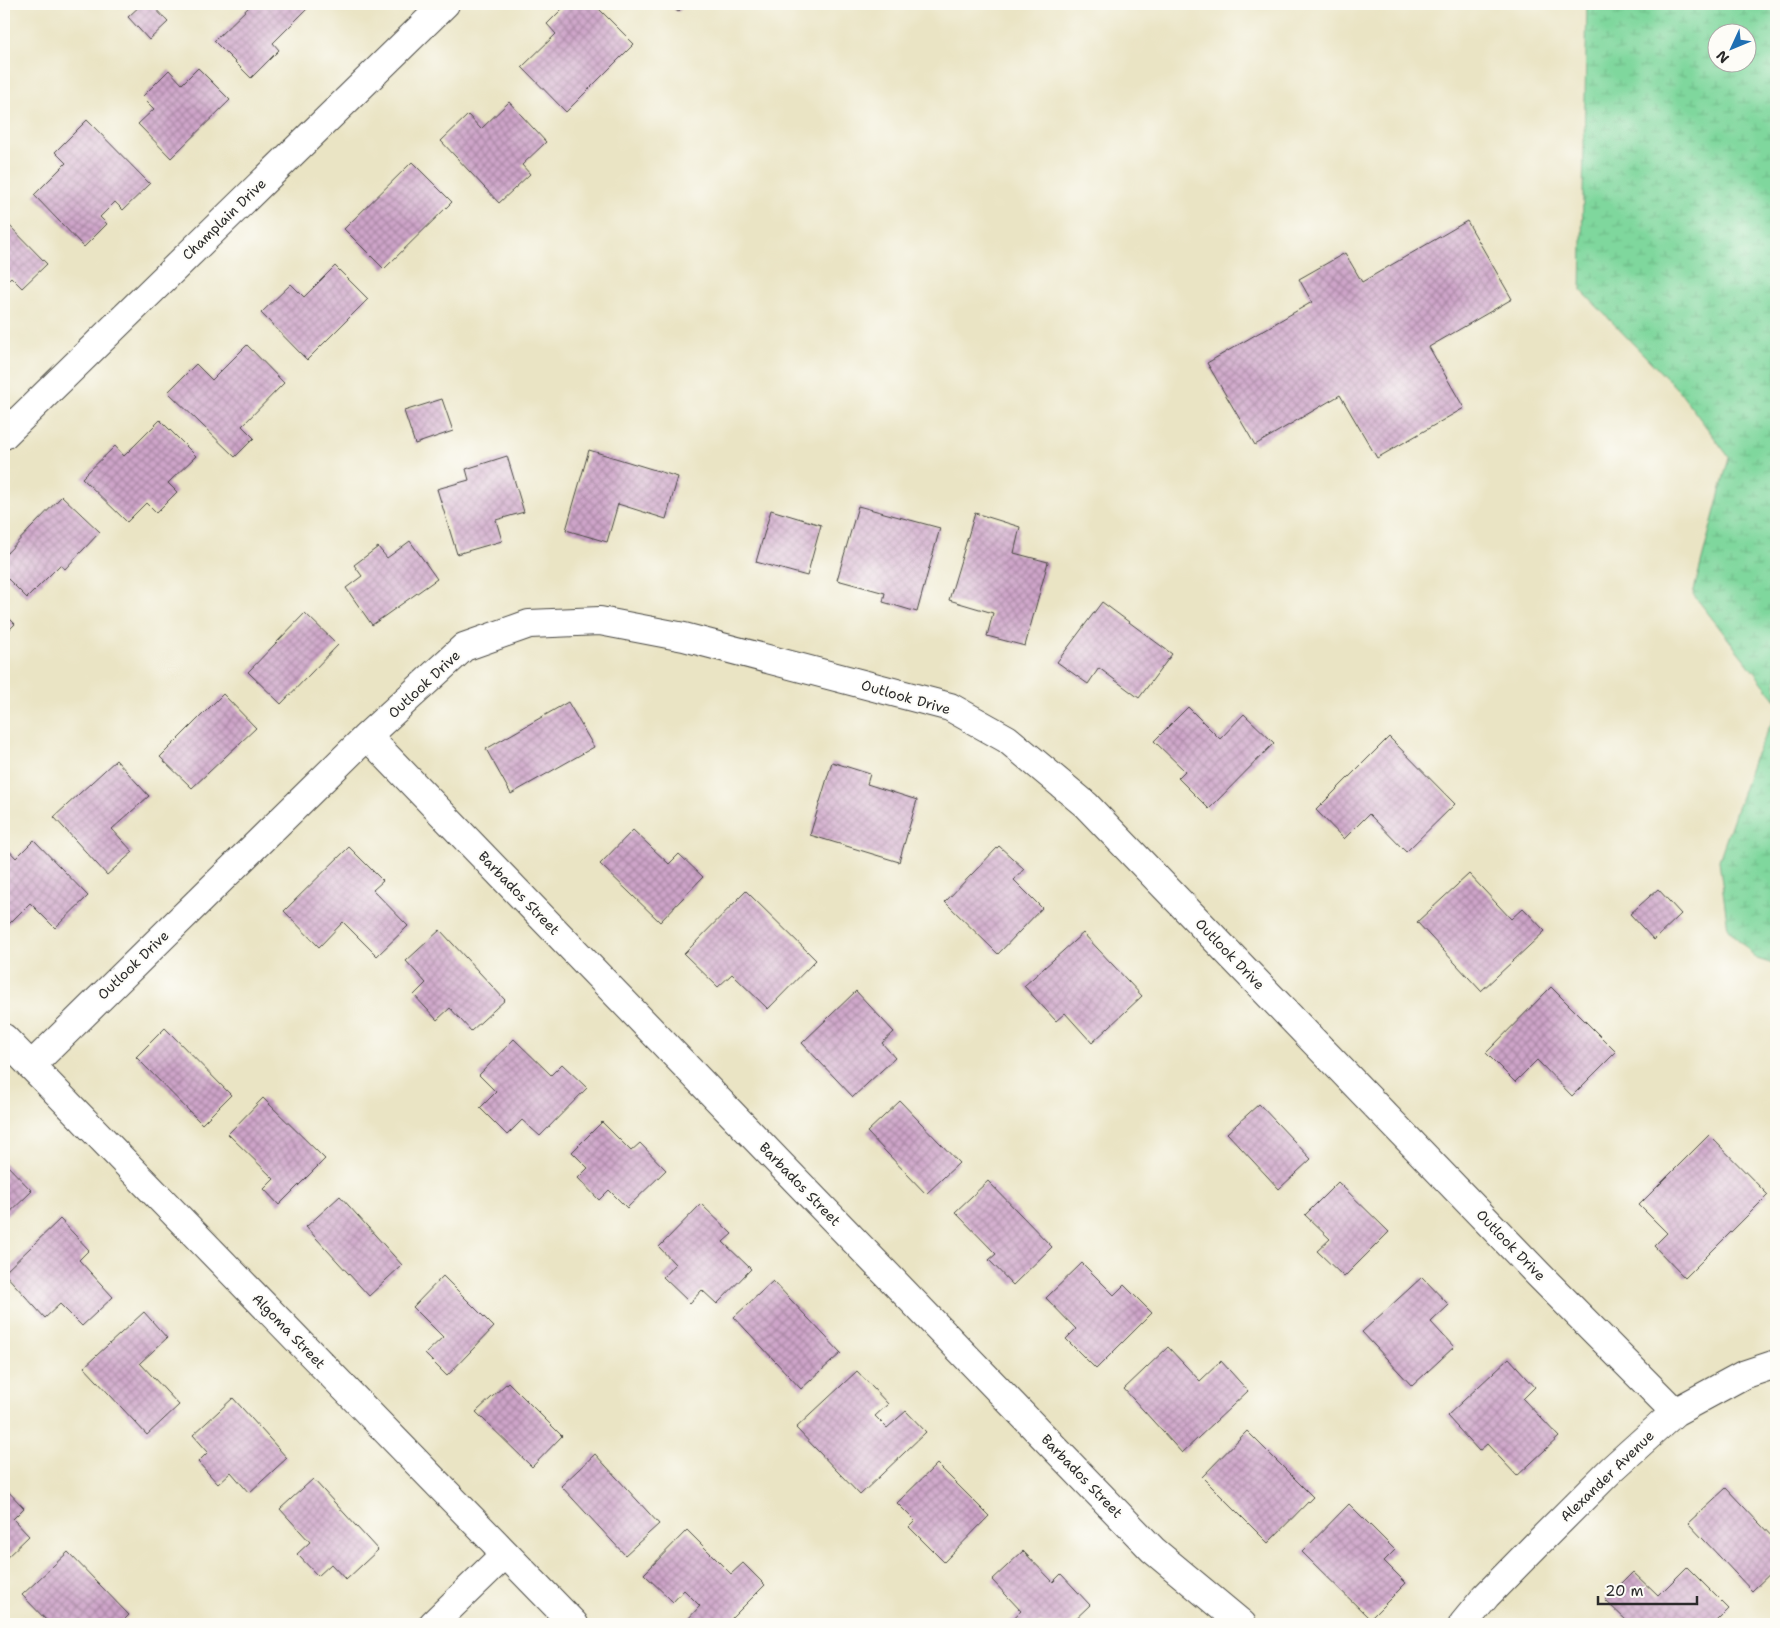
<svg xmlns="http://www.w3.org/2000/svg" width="1780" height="1628" viewBox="0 0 1780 1628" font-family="'Shantell Sans',sans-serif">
	<defs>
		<pattern id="wetland-marsh" width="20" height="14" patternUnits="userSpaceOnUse" patternTransform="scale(1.25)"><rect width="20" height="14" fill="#7fd79d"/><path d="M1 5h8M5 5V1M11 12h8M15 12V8" fill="none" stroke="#6eb987"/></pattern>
		<pattern id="building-cross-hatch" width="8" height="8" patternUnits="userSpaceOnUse" patternTransform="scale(1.25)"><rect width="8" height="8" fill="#cea4c9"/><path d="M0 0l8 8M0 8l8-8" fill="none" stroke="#a786a3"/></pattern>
	</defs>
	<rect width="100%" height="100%" fill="#fdfcf7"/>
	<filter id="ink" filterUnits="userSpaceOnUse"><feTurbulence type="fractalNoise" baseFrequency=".02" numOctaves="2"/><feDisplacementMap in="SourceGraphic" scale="10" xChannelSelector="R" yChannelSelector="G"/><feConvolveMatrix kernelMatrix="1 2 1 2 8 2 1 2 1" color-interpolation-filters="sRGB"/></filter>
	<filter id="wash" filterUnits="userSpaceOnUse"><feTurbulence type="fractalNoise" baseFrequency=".0096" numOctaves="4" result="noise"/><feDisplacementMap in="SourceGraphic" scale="20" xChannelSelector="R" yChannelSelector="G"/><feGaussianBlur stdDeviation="1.12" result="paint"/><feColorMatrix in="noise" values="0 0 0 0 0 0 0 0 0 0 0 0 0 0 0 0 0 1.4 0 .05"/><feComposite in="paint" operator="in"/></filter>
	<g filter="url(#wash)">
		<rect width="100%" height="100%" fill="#eae4c4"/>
		<path fill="url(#wetland-marsh)" stroke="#558164" fill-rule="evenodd" d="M1587 4H1776V700L1693 594 1729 457 1679 391 1581 290ZM1718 32H1748V62H1718Z
			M1776 714V965L1757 959 1728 929 1719 860 1755 756Z"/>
		<g id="blocks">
			<path fill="url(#building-cross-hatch)" d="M142 4H151L168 22 149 40 128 17Z
				M252 4H312L273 43 279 50 251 78 214 41Z
				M567 4H594L634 44 566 112 522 67 556 34 547 24Z
				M668 4H686L678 12Z
				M198 68 230 100 171 158 138 124 154 109 142 97 169 70 182 84Z
				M509 102 546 142 522 165 530 174 499 203 441 141 468 115 481 129Z
				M87 120 150 184 123 210 115 202 100 217 107 224 84 247 34 195 66 163 55 152Z
				M412 162 452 202 384 269 344 229Z
				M4 220 47 264 22 288 11 277 4 284Z
				M1467 221 1512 299 1429 347 1464 408 1377 458 1340 395 1255 445 1207 363 1312 302 1299 279 1345 253 1362 282Z
				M335 266 368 299 307 360 261 313 291 284 304 297Z
				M247 345 284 383 242 426 254 438 235 457 168 392 196 364 212 380Z
				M442 399 453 431 415 444 404 411Z
				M160 420 196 456 168 483 177 492 156 513 146 503 127 522 82 478 115 446 124 456Z
				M589 450 678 477 666 519 618 504 607 542 566 530Z
				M507 456 524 512 496 520 502 541 457 554 437 489 469 480 466 469Z
				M62 496 100 532 65 569 60 565 27 598 4 575V556Z
				M858 506 940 528 917 612 883 602 885 593 837 580Z
				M771 510 821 525 807 576 756 562Z
				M975 513 1020 527 1014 553 1048 562 1025 646 987 636 993 613 949 600Z
				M410 541 437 579 372 625 346 588 362 576 354 565 378 547 387 558Z
				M1102 602 1172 654 1139 698 1099 668 1088 684 1057 662Z
				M4 613 15 624 4 635Z
				M305 613 338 645 281 704 248 672Z
				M223 694 256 728 192 788 160 757Z
				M568 702 594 747 511 794 486 749Z
				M1188 707 1220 739 1244 714 1274 743 1209 809 1178 778 1185 771 1154 741Z
				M1389 737 1455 804 1406 852 1369 814 1344 839 1316 810Z
				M116 760 149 796 112 829 133 852 107 875 54 817Z
				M832 762 870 774 867 784 917 800 899 862 810 835Z
				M633 830 669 864 679 854 703 877 660 922 600 864Z
				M34 840 88 896 55 928 30 903 4 929V845L16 858Z
				M999 846 1024 869 1014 880 1042 908 998 954 945 902Z
				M349 847 383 881 373 890 408 926 377 956 343 922 319 947 284 911Z
				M1469 874 1511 919 1523 908 1545 931 1481 991 1417 922Z
				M1658 889 1681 914 1654 940 1630 914Z
				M746 891 816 960 768 1009 732 974 718 987 684 954Z
				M440 930 505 1000 471 1031 450 1008 437 1020 414 995 426 983 406 961Z
				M1083 933 1142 996 1092 1043 1065 1013 1056 1021 1024 986Z
				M1551 987 1616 1052 1572 1096 1537 1060 1515 1082 1486 1053Z
				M856 991 894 1032 882 1043 895 1058 853 1097 802 1043Z
				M165 1028 231 1095 202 1124 136 1057Z
				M514 1039 551 1075 562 1064 587 1088 540 1136 522 1120 507 1135 480 1108 496 1092 479 1075Z
				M263 1098 325 1159 279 1205 264 1189 274 1179 228 1134Z
				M900 1101 959 1163 926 1194 867 1132Z
				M1259 1104 1311 1159 1279 1189 1227 1133Z
				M602 1122 631 1151 640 1143 666 1170 627 1208 609 1190 599 1200 578 1178 588 1168 572 1152Z
				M1709 1135 1768 1195 1685 1278 1654 1246 1667 1233 1639 1205Z
				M4 1162 32 1191 4 1218Z
				M988 1181 1052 1247 1013 1285 989 1260 996 1254 955 1212Z
				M1338 1182 1389 1232 1344 1277 1317 1251 1330 1239 1305 1215Z
				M340 1196 402 1265 369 1296 306 1227Z
				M701 1204 732 1234 723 1242 751 1269 717 1304 702 1290 690 1303 663 1277 675 1264 659 1247Z
				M60 1219 89 1250 79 1260 113 1297 82 1326 60 1304 45 1318 4 1273Z
				M1082 1263 1114 1295 1124 1285 1152 1313 1096 1369 1066 1339 1076 1329 1046 1298Z
				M443 1276 494 1327 447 1376 425 1354 443 1337 413 1307Z
				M1422 1277 1449 1305 1431 1322 1454 1347 1412 1386 1362 1332Z
				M773 1281 841 1353 801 1389 734 1317Z
				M144 1312 167 1338 140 1363 179 1405 147 1435 84 1367Z
				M1168 1347 1200 1381 1221 1361 1248 1391 1182 1453 1124 1389Z
				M1509 1358 1535 1387 1523 1399 1559 1437 1517 1476 1487 1444 1479 1451 1447 1416Z
				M857 1371 888 1404 875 1416 887 1428 906 1411 926 1432 860 1495 796 1428Z
				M508 1382 562 1436 532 1467 476 1412Z
				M233 1398 287 1458 249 1493 231 1472 218 1484 198 1462 208 1452 193 1435Z
				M1247 1431 1313 1497 1268 1543 1202 1477Z
				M595 1454 659 1524 625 1555 561 1486Z
				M937 1464 989 1516 944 1562 909 1527 915 1521 897 1503Z
				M313 1479 378 1550 346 1580 331 1564 318 1576 297 1554 310 1542 280 1509Z
				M4 1487 24 1508 13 1519 29 1536 4 1560Z
				M1726 1488 1776 1541V1568L1752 1591 1688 1523Z
				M1349 1504 1395 1550 1384 1561 1406 1583 1370 1619 1302 1552Z
				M687 1530 731 1574 743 1563 765 1585 726 1624H689L686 1621 700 1606 684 1590 673 1602 644 1574Z
				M1023 1551 1053 1582 1061 1574 1090 1605 1070 1624H1007L1021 1611 992 1580Z
				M68 1552 129 1615 120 1624H50L22 1595Z
				M1687 1567 1729 1609 1714 1624H1630L1605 1600 1633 1572 1658 1596Z"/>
		</g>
	</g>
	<g filter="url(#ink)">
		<use href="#blocks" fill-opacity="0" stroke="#484742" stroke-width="1"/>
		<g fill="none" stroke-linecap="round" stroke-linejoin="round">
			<g stroke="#484742" stroke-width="30">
				<path id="minor" d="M4 435 445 4
					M367 736 1153 1550 1242 1624
					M4 1038 574 1624
					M31 1066 367 736 464 647 529 624 600 621 684 637 950 707 1007 739 1086 805 1539 1275 1675 1412
					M433 1624 505 1554
					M1463 1624 1486 1596 1537 1544 1612 1469 1675 1412 1743 1375 1776 1364"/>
			</g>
			<use href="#minor" stroke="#fff" stroke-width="28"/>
		</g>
	</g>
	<g text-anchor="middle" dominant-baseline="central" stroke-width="4" stroke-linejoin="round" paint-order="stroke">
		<g font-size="14" fill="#2b2b2b" stroke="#fdfcf7">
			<text transform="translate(224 219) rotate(-44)">Champlain Drive</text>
			<text transform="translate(424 684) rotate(-43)">Outlook Drive</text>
			<text transform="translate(906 697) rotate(16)">Outlook Drive</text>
			<text transform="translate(519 893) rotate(46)">Barbados Street</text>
			<text transform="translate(1230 954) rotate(46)">Outlook Drive</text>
			<text transform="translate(133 965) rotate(-44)">Outlook Drive</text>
			<text transform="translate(800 1184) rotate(46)">Barbados Street</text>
			<text transform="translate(1511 1245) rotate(46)">Outlook Drive</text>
			<text transform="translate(289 1331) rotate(46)">Algoma Street</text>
			<text transform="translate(1082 1476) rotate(46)">Barbados Street</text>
			<text transform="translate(1607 1476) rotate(-44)">Alexander Avenue</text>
		</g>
	</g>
	<rect width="1780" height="1628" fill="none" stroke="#fdfcf7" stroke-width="20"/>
	<g transform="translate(1732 48) rotate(226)"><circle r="24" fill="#fdfcf7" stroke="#a9a8a5"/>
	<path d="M0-4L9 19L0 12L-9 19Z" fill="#1f6fb2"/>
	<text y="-8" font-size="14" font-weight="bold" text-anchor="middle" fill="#2b2b2b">N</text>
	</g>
	<path d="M1598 1596v8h99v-8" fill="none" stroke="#2b2b2b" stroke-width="2.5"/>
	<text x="1605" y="1596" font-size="15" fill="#2b2b2b" stroke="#fdfcf7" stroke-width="4" paint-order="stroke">20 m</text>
</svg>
